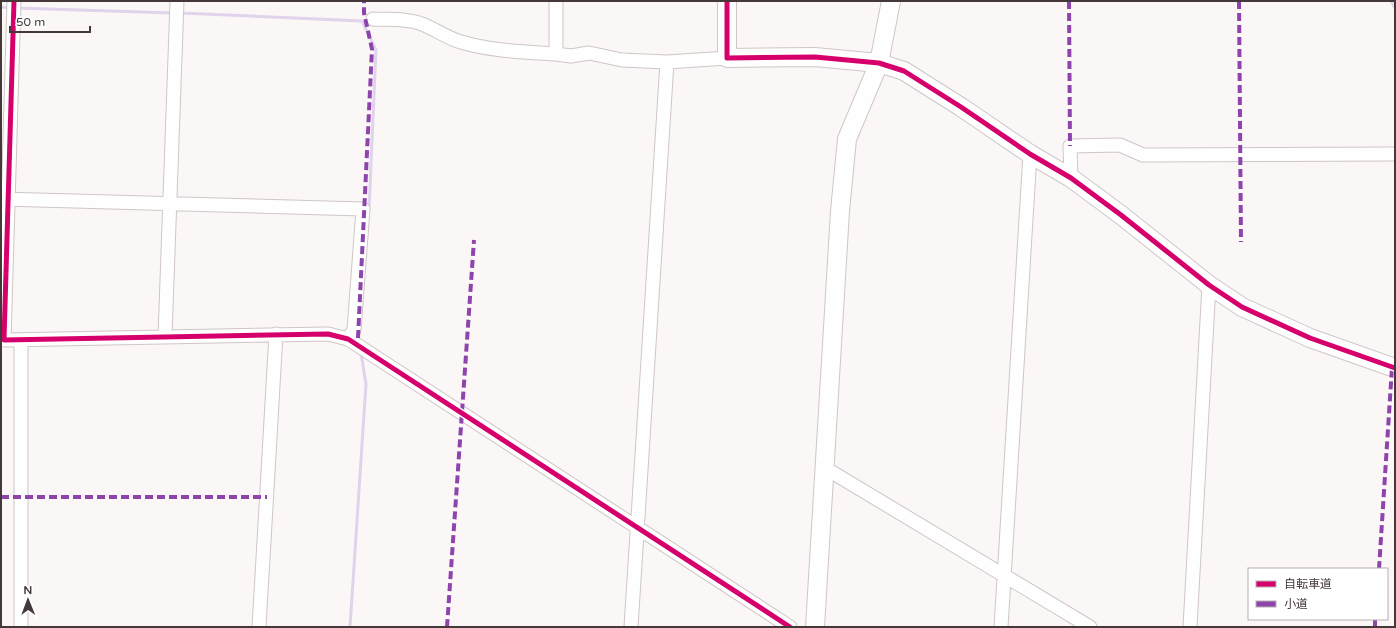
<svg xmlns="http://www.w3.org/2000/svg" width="1396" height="628" font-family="'Varela Round','Noto Sans JP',sans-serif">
  <rect width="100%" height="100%" fill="#fcf7f7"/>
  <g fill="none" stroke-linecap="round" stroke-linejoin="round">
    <!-- stream -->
    <path stroke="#e0d3ec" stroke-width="3" d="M 1391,1 L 1395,8
      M 1,7 L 11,8
      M 17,8 L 173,13
      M 181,13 L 362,21 L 376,50 L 369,210
      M 350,627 L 366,384 L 361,353"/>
    <!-- street casing -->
    <g stroke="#cec6c7" stroke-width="15">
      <path id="street" d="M 14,1 L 4,340 L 328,334 L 348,339 L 790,627
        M 556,1 L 556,54 L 571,56 L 589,53 L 622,60 L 667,62 L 727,58
        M 373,19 C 388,20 407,18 422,24 C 435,29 447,38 461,42 C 491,51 525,52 556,54
        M 1071,178 L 1070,146 L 1120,145 L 1143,155 L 1395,154
        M 1,199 L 363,209 L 354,330 L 348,339
        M 165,336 L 177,1
        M 21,340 L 21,627
        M 825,468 L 1090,627
        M 259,627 L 276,334
        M 631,627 L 667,62
        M 1001,627 L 1030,154
        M 1190,627 L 1209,285"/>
    </g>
    <!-- secondary casing -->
    <g stroke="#cec6c7" stroke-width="20">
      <path id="secondary" d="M 727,1 L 727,58 L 815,57 L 879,63 L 904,71 L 961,107 L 1030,154 L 1071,178 L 1121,215 L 1209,285 L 1242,307 L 1310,338 L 1395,368
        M 815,627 L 840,211 L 847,139 L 879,63 L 891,1"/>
    </g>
    <!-- street -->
    <use href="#street" stroke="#fffefe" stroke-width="13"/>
    <!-- secondary -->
    <use href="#secondary" stroke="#fffefe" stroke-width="18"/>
    <!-- quiet -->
    <path stroke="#8e44ad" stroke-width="4" stroke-dasharray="8 4" stroke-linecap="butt" d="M 1069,1 L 1070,146
      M 1239,1 L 1241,242
      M 358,338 L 372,49 L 364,13 L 364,1
      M 1,497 L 267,497
      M 1379,569 L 1392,367
      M 447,627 L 474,240
      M 1375,627 L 1375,619"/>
    <!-- cycleway casing -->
    <g stroke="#fff" stroke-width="8">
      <path id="cycleway" d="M 14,1 L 4,340 L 328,334 L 348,339 L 790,627
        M 727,1 L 727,58 L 815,57 L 879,63 L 904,71 L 961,107 L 1030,154 L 1071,178 L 1121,215 L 1209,285 L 1242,307 L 1310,338 L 1395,368"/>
    </g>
    <!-- cycleway -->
    <use href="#cycleway" stroke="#d6006c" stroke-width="5"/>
  </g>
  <!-- border -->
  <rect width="1396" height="628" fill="none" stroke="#453839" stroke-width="4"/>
  <!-- legend -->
  <rect x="1248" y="568" width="140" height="52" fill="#ffffff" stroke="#b5afb0"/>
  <rect x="1256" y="581" width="20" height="6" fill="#d6006c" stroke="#b5afb0"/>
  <text x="1284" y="588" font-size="12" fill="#453839">自転車道</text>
  <rect x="1256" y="601" width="20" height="6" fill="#8e44ad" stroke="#b5afb0"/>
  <text x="1284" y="608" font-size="12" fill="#453839">小道</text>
  <!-- north arrow -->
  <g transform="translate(28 600) rotate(359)" stroke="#ffffff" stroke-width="3" paint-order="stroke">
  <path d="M0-3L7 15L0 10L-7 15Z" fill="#453839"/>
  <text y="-6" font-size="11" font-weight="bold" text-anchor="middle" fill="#453839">N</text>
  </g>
  <!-- scale -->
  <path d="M10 26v6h80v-6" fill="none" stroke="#453839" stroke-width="2"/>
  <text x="16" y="26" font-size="12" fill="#453839" stroke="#ffffff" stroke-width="3" paint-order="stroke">50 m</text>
</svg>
